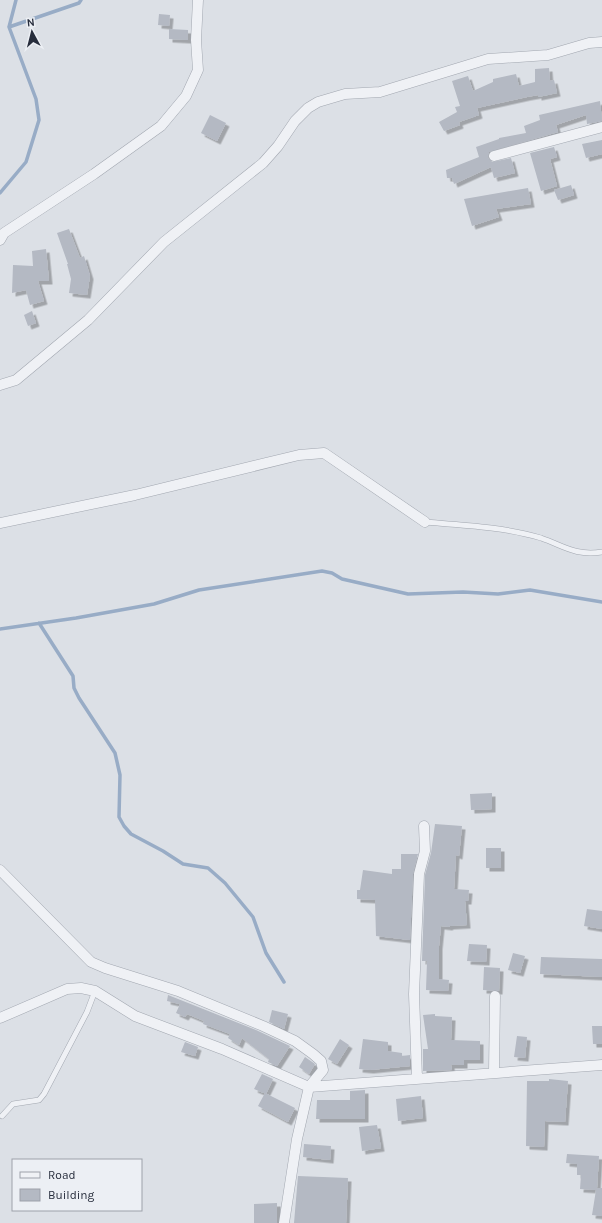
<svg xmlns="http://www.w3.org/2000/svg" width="602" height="1223" font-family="Karla,sans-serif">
  <defs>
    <filter id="shadow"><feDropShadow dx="3.5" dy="3.5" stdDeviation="0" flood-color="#0004"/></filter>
  </defs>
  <rect width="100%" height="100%" fill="#dce0e6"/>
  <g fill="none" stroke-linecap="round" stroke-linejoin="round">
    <!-- stream -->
    <path stroke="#98acc6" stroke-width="3.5" d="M 9,27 L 79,3 L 81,0
      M 0,193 L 26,162 L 39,120 L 36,99 L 9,27 L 16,0
      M 39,623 L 73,676 L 74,688 L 79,698 L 115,753 L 120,775 L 119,817 L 124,826 L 131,834 L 163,851 L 183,864 L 208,868 L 225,883 L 253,917 L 266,953 L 284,982
      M 0,629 L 76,618 L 154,604 L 199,590 L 322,571 L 332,573 L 342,579 L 408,594 L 463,592 L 498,594 L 530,590 L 602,602"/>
  </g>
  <!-- building -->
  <path fill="#b4b9c3" filter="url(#shadow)" d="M 159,14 L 170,15 L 169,26 L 158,25 Z
    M 169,29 L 188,30 L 188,40 L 169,39 Z
    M 549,68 L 550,81 L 554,80 L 557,93 L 538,97 L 538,95 L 527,97 L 477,108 L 479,115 L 459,122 L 460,125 L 444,131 L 439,122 L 457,112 L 455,107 L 460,106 L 452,81 L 468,76 L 473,91 L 493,82 L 493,79 L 516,74 L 519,86 L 535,82 L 535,69 Z
    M 600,101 L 602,121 L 587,124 L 586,115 L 556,125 L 558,132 L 489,152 L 488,158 L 492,162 L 511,158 L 515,173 L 494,178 L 491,167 L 454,184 L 452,178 L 447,178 L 446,170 L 479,157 L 476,147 L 499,139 L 499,138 L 526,133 L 524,126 L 540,120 L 539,115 Z
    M 210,115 L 226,123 L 217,141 L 201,133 Z
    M 602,140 L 602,154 L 586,158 L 582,144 Z
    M 554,147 L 557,157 L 550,159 L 557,186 L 541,191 L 530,153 Z
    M 571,185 L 574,195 L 558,200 L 554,190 Z
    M 528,188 L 531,204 L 496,209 L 499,217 L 472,226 L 464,199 Z
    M 69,229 L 80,258 L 84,256 L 90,276 L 87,295 L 69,293 L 71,279 L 67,264 L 68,264 L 57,233 Z
    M 46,249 L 49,281 L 38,281 L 44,301 L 30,305 L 26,290 L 12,293 L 13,265 L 33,266 L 32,251 Z
    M 32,311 L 36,323 L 28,326 L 24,315 Z
    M 492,793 L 492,809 L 471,810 L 470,794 Z
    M 435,824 L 462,826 L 459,856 L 456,855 L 454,889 L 469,890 L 468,901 L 465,901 L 467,925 L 450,926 L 449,927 L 441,926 L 439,946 L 439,979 L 449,980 L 448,991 L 426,990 L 427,961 L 422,961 L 425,875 L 431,853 Z
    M 486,848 L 501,848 L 501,868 L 486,868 Z
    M 401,854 L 418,854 L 413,874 L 410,940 L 376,936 L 375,900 L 357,899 L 357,890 L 360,890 L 363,870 L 392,874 L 392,869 L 401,869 Z
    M 587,909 L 602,911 L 602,929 L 584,926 Z
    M 469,944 L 487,945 L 486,962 L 467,961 Z
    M 513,953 L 525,956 L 520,973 L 508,970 Z
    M 541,957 L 602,959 L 602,977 L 540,974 Z
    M 484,967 L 500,968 L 499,991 L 483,990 Z
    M 168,995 L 256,1030 L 290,1046 L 277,1066 L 268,1062 L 269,1059 L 242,1038 L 239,1045 L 228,1038 L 230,1034 L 203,1024 L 204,1021 L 187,1014 L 185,1017 L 176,1013 L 180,1004 L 167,1001 Z
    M 272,1010 L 288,1014 L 284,1029 L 269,1022 Z
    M 435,1014 L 435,1016 L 452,1017 L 451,1040 L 480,1041 L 480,1060 L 464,1060 L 464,1065 L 451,1065 L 452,1070 L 423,1071 L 423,1049 L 428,1049 L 423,1015 Z
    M 592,1026 L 602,1026 L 602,1044 L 593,1044 Z
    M 517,1036 L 527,1037 L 525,1058 L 514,1057 Z
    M 340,1039 L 349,1045 L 337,1064 L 328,1059 Z
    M 363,1039 L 388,1042 L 388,1051 L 402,1053 L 402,1056 L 410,1055 L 410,1066 L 370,1070 L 359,1069 Z
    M 185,1042 L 198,1047 L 195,1056 L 181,1052 Z
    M 305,1057 L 315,1064 L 309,1074 L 299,1067 Z
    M 262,1074 L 273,1079 L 266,1094 L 254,1089 Z
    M 549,1079 L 568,1081 L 565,1122 L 545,1121 L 544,1147 L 526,1146 L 527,1081 L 549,1081 Z
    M 365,1090 L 365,1119 L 316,1119 L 317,1100 L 350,1100 L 350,1091 Z
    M 265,1093 L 295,1108 L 288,1122 L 258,1106 Z
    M 421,1096 L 423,1118 L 398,1121 L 396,1099 Z
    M 377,1125 L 381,1148 L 362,1151 L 359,1127 Z
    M 304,1144 L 331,1146 L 330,1160 L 303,1157 Z
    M 567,1154 L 599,1156 L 597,1188 L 602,1188 L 602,1216 L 592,1215 L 596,1190 L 580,1189 L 581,1175 L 577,1175 L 577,1164 L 566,1163 Z
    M 298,1176 L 348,1178 L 346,1223 L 294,1223 Z
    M 277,1203 L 277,1223 L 254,1223 L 254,1204 Z"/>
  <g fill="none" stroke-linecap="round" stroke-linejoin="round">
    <!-- lane casing -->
    <g stroke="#a2a7b0" stroke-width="6">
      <path id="lane" d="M 425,522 C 462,525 505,527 541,538 C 564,546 575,556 602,552
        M 2,1116 L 13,1104 L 39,1100 L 44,1094 L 87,1012 L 95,991"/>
    </g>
    <!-- street casing -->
    <g stroke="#a2a7b0" stroke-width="11">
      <path id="street" d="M 494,156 L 602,127
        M 0,240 L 4,233 L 94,174 L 161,126 L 186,96 L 198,70 L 196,40 L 198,0
        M 0,385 L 16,380 L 88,320 L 164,242 L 263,163 L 278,146 L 295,121 L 308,108 L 318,102 L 345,94 L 380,92 L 488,59 L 548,55 L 589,43 L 602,42
        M 0,523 L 135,495 L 299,455 L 324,453 L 425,522
        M 0,870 L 91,962 L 105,968 L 178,991 L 263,1026 L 295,1041 L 313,1054 L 321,1061 L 323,1070 L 309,1087 L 297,1139 L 284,1223
        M 0,1018 L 67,989 L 81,988 L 95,991 L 135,1016 L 222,1049 L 309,1087 L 602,1065
        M 494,1072 L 495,996
        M 417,1078 L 414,994 L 419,874 L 425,851 L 424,826"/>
    </g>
    <!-- lane -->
    <use href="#lane" stroke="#eff1f5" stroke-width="5"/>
    <!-- street -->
    <use href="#street" stroke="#eff1f5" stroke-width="10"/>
  </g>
  <!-- legend -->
  <rect x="12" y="1159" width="130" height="52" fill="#eceff4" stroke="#9da1aa"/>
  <rect x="20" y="1172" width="20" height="6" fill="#eff1f5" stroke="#9da1aa"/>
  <text x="48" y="1179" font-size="12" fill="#272d3c">Road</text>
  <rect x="20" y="1189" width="20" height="12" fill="#b4b9c3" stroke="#9da1aa"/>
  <text x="48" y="1199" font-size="12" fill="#272d3c">Building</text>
  <!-- north arrow -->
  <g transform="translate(32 32) rotate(353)" stroke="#eceff4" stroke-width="3" paint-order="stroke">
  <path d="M0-3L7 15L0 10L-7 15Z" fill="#272d3c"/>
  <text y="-6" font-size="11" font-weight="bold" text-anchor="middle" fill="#272d3c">N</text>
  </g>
</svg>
